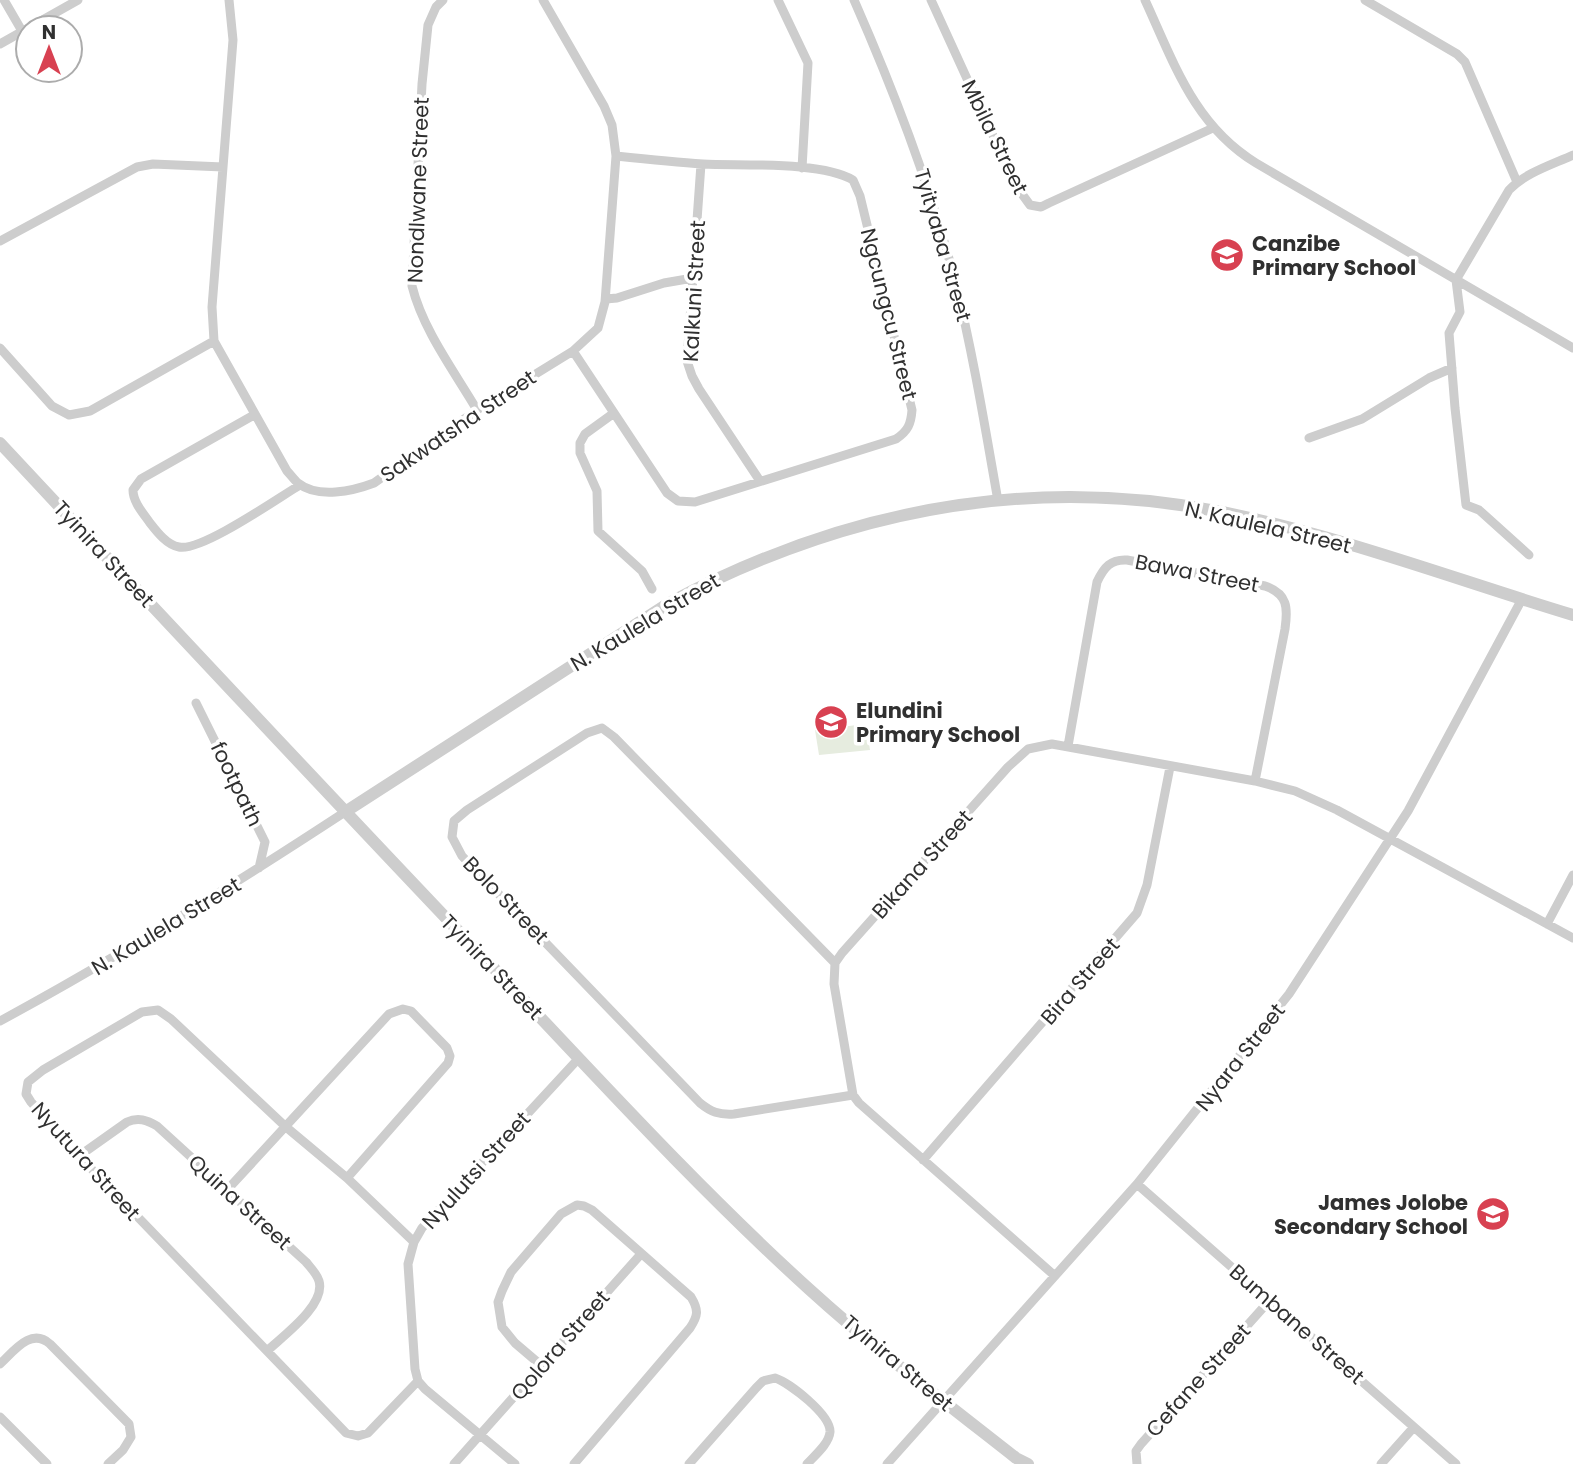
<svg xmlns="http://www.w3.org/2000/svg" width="1573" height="1464" font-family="Poppins,sans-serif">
  <rect width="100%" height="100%" fill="#fff"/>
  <!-- green -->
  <path fill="#e6ecdf" d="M 866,724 L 870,750 L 819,755 L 815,730 Z"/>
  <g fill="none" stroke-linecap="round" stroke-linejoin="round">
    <!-- minor -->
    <path stroke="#cdcdcd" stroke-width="9" d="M 4,0 L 22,31
      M 229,0 L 233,40 L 212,307 L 214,341 L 287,471 C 291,475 294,480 298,483 C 318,499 353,491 374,483 L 477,410 L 573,351 L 598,328 L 605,302 L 616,156 L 612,125 L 604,106 L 543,0
      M 443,0 L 436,7 L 428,25 L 422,84 L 412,286 C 423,330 454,371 477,410
      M 778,0 L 808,63 L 802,168
      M 854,0 C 894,91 930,184 955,281 C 973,353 985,427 998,501
      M 931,0 L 1016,186 L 1030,205 L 1041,207 L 1049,203 L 1213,128
      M 1145,0 C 1174,63 1194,125 1256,163 L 1573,348
      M 1365,0 L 1457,54 L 1465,62 L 1517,182
      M 0,44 L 78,0
      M 701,164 L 687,361 L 692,376 L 699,389 L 760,481
      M 0,241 L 137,167 L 153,164 L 223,167
      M 606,299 L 617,298 L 664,283 L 693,278
      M 0,348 L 52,406 L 69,415 L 90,411 L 214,341
      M 573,351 L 667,493 L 678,501 L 695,502 L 896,439 C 908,431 911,424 912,410 L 860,196 L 853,180 C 821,161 742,166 703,164 C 674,162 645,159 616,156
      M 614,413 L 585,434 L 580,443 L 580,453 L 597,491 L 598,531 L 642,571 L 652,589
      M 254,415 L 141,479 L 133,490 C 133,502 143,513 150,523 C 157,532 167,545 179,547 C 201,552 278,498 300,485
      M 1309,438 L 1362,419 L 1429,378 L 1452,368
      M 1529,555 L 1479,510 L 1466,505 L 1455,408 L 1449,333 L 1460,312 L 1456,280 L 1509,190 C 1525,173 1551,165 1573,155
      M 196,703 L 265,842 L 259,868
      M 1068,746 L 1097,582 C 1104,567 1111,559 1127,560 L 1265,586 C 1288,594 1288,608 1285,629 L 1255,781
      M 1547,924 L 1573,875
      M 835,963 L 614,737 L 602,728 L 587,733 L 467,810 L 454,821 L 452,837 L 462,856 L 700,1103 C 711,1112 719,1115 734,1114 L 853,1095
      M 0,1021 C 119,957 232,886 345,812
      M 79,1156 L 127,1122 C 138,1117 147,1120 157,1126 L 306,1262 C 311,1268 317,1274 319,1281 C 326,1305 283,1336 267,1351
      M 923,1160 L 1137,913 L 1147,885 L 1170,767
      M 1137,1184 L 1456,1464
      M 227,1190 L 389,1014 L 403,1009 L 411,1011 L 447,1048 L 450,1056 L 448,1063 L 347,1178
      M 414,1242 L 347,1178 L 286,1127 L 171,1019 L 158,1010 L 142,1012 L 43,1070 L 28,1082 L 26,1094 L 31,1102 L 79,1156 L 346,1433 L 358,1436 L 368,1433 L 418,1381
      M 1055,1276 L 859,1103 L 853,1095 L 834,984 L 835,963 L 842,953 L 1008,767 L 1028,749 L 1052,744 L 1255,781 L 1295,791 L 1337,810 L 1573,938
      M 0,1364 C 14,1351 31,1327 50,1344 L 129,1424 L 131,1437 L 123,1450 L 108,1464
      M 542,1366 L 515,1343 L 502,1327 L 498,1302 L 502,1291 L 511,1272 L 561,1214 L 577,1205 L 584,1206 L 592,1210 L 691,1297 C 699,1310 698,1316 690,1328 L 574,1464
      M 0,1417 L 47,1464
      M 454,1464 L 641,1254
      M 515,1464 L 425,1389 L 418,1381 L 415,1369 L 408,1264 L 414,1242 L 422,1228 L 579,1058
      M 689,1464 L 756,1388 L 763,1381 L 775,1378 C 790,1383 831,1415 830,1432 C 829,1444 814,1456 807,1464
      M 887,1464 L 1137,1184 L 1289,994 L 1408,811 L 1522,599
      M 1137,1464 L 1136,1451 L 1141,1444 L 1270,1300
      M 1381,1464 L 1414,1427"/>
    <!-- tertiary -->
    <path stroke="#cdcdcd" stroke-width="12" d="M 0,443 C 168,623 335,802 505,980 C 604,1085 702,1192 809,1289 C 875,1349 946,1403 1016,1458 L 1028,1464
      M 345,812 L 669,603 C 842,511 1028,474 1222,512 C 1341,536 1457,580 1573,615"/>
  </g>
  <!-- icons -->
  <defs>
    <g id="school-disc" transform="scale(1.75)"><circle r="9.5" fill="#d84151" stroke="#fff"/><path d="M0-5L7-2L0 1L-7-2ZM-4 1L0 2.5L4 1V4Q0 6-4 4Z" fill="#fff"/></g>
  </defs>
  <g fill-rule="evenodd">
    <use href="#school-disc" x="1227" y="255"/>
    <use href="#school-disc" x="831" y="722"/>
    <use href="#school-disc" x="1493" y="1214"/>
  </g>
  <g text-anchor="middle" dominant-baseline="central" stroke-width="7" stroke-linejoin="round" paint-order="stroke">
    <!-- street labels -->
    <g font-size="21" fill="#303030" stroke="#fff">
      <text transform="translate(995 137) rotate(64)">Mbila Street</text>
      <text transform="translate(418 190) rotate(-88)">Nondlwane Street</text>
      <text transform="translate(943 245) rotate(74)">Tyityaba Street</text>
      <text transform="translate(694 291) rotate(-87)">Kalkuni Street</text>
      <text transform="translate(889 314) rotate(76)">Ngcungcu Street</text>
      <text transform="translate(458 426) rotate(-34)">Sakwatsha Street</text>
      <text transform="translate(1268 527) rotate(13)">N. Kaulela Street</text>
      <text transform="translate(104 554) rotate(47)">Tyinira Street</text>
      <text transform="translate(1197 573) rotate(11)">Bawa Street</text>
      <text transform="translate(645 622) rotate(-31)">N. Kaulela Street</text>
      <text transform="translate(237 784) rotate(64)">footpath</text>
      <text transform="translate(922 864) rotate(-48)">Bikana Street</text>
      <text transform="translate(506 900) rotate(46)">Bolo Street</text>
      <text transform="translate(166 926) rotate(-31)">N. Kaulela Street</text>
      <text transform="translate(492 967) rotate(46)">Tyinira Street</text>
      <text transform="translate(1080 981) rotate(-49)">Bira Street</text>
      <text transform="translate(1240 1057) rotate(-52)">Nyara Street</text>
      <text transform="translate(86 1161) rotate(48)">Nyutura Street</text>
      <text transform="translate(476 1170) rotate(-48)">Nyulutsi Street</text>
      <text transform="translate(240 1202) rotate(42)">Quina Street</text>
      <text transform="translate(1297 1324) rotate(41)">Bumbane Street</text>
      <text transform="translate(560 1345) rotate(-49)">Qolora Street</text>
      <text transform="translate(898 1363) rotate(40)">Tyinira Street</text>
      <text transform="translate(1198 1380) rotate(-48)">Cefane Street</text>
    </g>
    <!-- poi labels -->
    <g font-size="21" font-weight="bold" fill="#303030" stroke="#fff" text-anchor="start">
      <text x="1252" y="243">Canzibe<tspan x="1252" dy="24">Primary School</tspan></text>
      <text x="856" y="710">Elundini<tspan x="856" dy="24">Primary School</tspan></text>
      <text x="1468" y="1202" text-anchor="end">James Jolobe<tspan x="1468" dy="24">Secondary School</tspan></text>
    </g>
  </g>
  <!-- north arrow -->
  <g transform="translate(49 49)"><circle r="33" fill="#ffffff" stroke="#acacac" stroke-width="2"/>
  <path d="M0-5L12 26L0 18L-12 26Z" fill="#d84151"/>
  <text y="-10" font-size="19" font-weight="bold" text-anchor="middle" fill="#303030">N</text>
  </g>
</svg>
